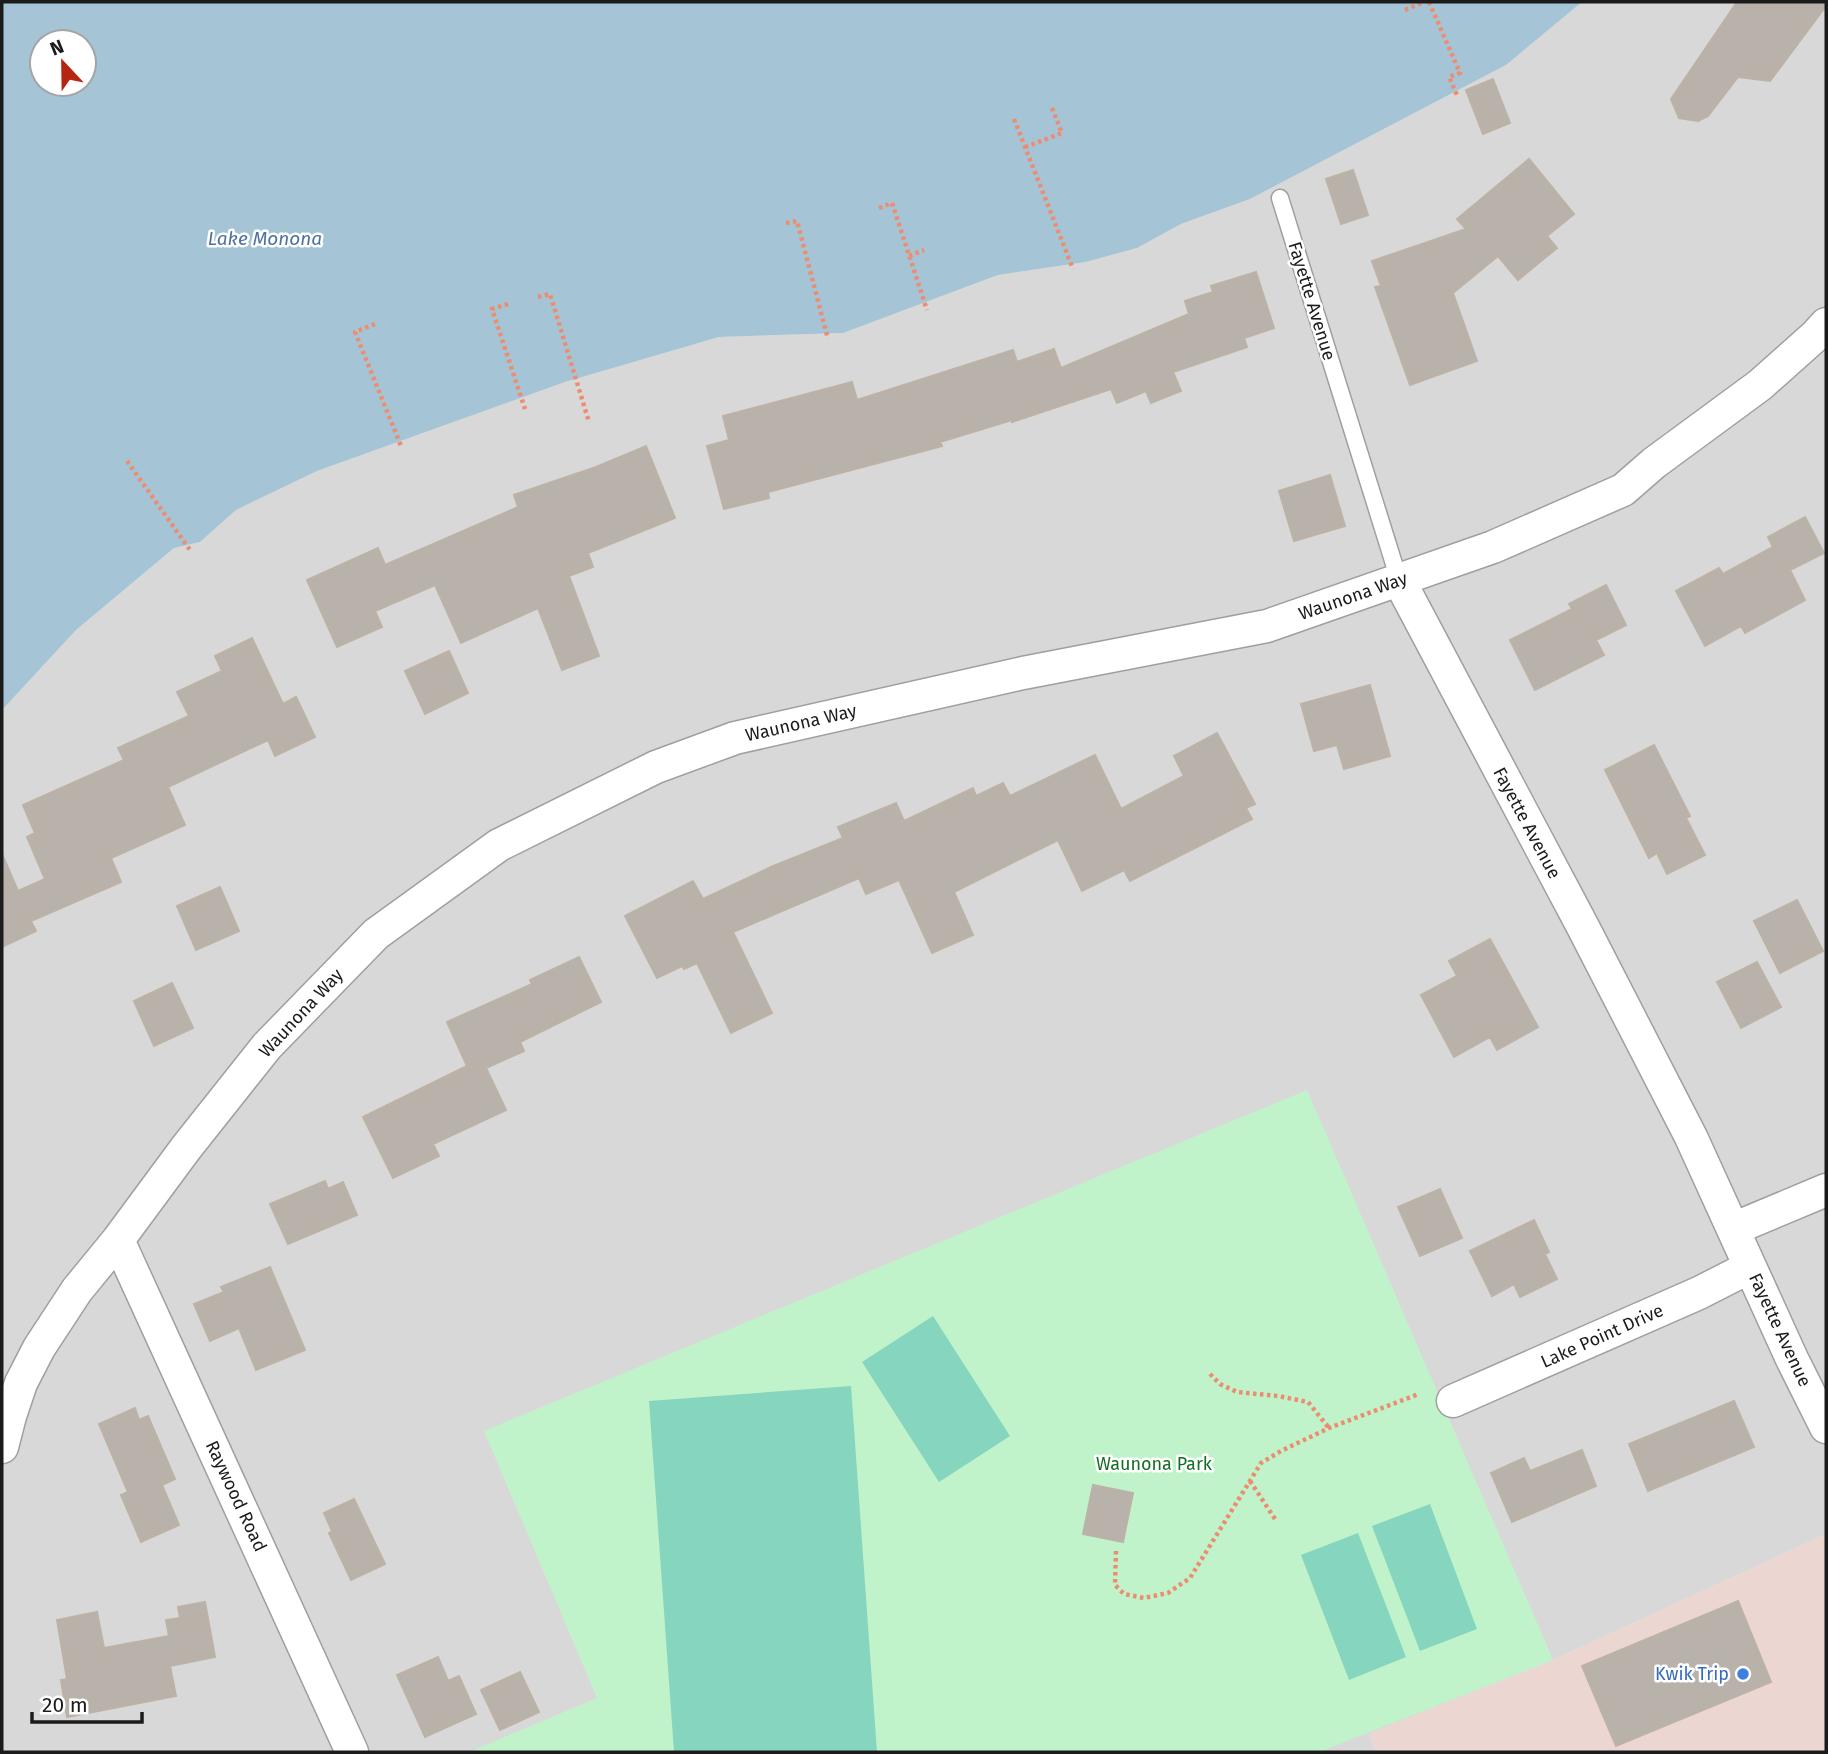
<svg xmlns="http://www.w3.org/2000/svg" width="1828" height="1754" font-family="'Fira Sans',sans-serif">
  <rect width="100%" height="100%" fill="#ece9e1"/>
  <!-- residential -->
  <path fill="#d9d8d8" d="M 1582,2 L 1826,2 L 1826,1534 L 1553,1660 L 1369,1734 L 1376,1752 L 2,1752 L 2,710 L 76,630 L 174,548 L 200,542 L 236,510 L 317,471 L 565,382 L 719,337 L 843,333 L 998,275 L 1086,262 L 1137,248 L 1181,224 L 1250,199 L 1506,65 Z"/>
  <!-- commercial -->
  <path fill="#ecd6d1" d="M 1826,1534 L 1826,1752 L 1376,1752 L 1369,1734 L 1553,1660 Z"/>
  <!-- park -->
  <path fill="#c1f3cb" d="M 1307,1090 L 1553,1660 L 1319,1752 L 469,1752 L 597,1698 L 484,1431 Z"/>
  <!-- pitch -->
  <path fill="#85d5bf" d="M 933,1316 L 1010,1436 L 939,1482 L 862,1362 Z
    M 851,1386 L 877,1752 L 674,1752 L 649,1401 Z
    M 1430,1504 L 1477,1629 L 1420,1651 L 1372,1526 Z
    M 1358,1533 L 1406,1657 L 1349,1680 L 1301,1555 Z"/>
  <!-- water -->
  <path fill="#a5c5d6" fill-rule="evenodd" d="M 2,2 L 1582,2 L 1506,65 L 1250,199 L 1181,224 L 1137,248 L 1086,262 L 998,275 L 843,333 L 719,337 L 565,382 L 317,471 L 236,510 L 200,542 L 174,548 L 76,630 L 2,710 ZM 42,42 L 84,42 L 84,84 L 42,84 Z"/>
  <!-- building -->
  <path fill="#b8b2ab" stroke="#bcb2a5" stroke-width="2" d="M 1737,2 L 1826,2 L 1826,6 L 1770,81 L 1738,77 L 1708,116 L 1698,121 L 1679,118 L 1671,99 Z
    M 1493,79 L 1510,123 L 1483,134 L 1466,90 Z
    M 1529,159 L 1574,214 L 1547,236 L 1557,248 L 1518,280 L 1498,256 L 1453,293 L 1477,361 L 1410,385 L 1375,287 L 1381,286 L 1372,261 L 1466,229 L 1457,219 Z
    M 1353,170 L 1368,215 L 1341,224 L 1326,179 Z
    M 1256,272 L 1274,328 L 1244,338 L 1247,347 L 1173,372 L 1181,391 L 1151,403 L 1146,391 L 1117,403 L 1111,389 L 1012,422 L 1012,420 L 940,442 L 942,446 L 768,492 L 769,498 L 724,509 L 707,446 L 729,440 L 723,416 L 852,382 L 857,400 L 1013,350 L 1017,362 L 1054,349 L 1061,368 L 1189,314 L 1185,301 L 1213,292 L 1211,286 Z
    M 646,446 L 675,518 L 588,553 L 593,567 L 569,576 L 599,656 L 562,670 L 538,608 L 461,643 L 435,585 L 375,611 L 382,627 L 337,647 L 307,580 L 378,548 L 385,565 L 518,507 L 514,495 L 596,467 Z
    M 1330,475 L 1345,526 L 1294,541 L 1279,491 Z
    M 1805,517 L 1824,553 L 1790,570 L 1805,600 L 1745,633 L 1741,626 L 1705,646 L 1676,591 L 1719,568 L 1723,574 L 1773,547 L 1768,537 Z
    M 1606,585 L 1626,625 L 1596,640 L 1604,655 L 1535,690 L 1510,640 L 1572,609 L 1569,604 Z
    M 252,638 L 283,704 L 296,697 L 315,737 L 275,756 L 268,740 L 168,787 L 185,825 L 111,858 L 121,882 L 31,921 L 36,931 L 2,947 L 2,854 L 18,891 L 45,879 L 27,837 L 35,833 L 23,805 L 124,760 L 118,748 L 189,716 L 177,692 L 222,671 L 215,656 Z
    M 449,651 L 468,693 L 425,714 L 405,671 Z
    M 1370,685 L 1390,756 L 1344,769 L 1337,745 L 1314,751 L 1301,704 Z
    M 1217,733 L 1255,804 L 1246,808 L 1252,819 L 1130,881 L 1124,870 L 1082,891 L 1058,840 L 954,892 L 973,935 L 932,953 L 899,880 L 866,894 L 859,878 L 733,932 L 772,1013 L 731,1033 L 697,963 L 684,969 L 682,966 L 657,978 L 625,916 L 693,881 L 703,899 L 771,867 L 843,838 L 838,827 L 896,803 L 904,821 L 973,788 L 976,796 L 1003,783 L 1010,796 L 1095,755 L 1121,809 L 1184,776 L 1174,756 Z
    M 1654,745 L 1690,816 L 1686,818 L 1705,855 L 1667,874 L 1657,853 L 1649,858 L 1605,770 Z
    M 220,887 L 239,931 L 196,950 L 177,906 Z
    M 1797,900 L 1823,951 L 1780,973 L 1754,921 Z
    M 1490,939 L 1538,1027 L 1497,1050 L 1490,1037 L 1454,1057 L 1421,995 L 1457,976 L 1449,961 Z
    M 579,957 L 601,1002 L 520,1042 L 524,1051 L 486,1068 L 506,1110 L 433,1144 L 439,1156 L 393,1178 L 363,1117 L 467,1066 L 447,1022 L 532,984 L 530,980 Z
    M 1757,962 L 1781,1007 L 1741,1028 L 1717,982 Z
    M 172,983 L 193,1028 L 154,1046 L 134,1001 Z
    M 325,1181 L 328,1189 L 343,1182 L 357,1215 L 288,1244 L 270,1204 Z
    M 1440,1189 L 1462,1238 L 1420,1256 L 1398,1207 Z
    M 1534,1220 L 1549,1252 L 1545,1254 L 1557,1279 L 1520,1297 L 1514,1284 L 1492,1296 L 1470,1251 Z
    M 270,1267 L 305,1350 L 256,1370 L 239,1328 L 210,1341 L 194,1304 L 224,1292 L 221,1287 Z
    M 1734,1401 L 1754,1447 L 1648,1491 L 1629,1444 Z
    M 135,1408 L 139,1420 L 148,1416 L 175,1479 L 162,1485 L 179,1525 L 141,1542 L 121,1495 L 128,1492 L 99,1424 Z
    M 1582,1450 L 1596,1486 L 1512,1522 L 1491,1473 L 1524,1458 L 1530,1471 Z
    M 1093,1485 L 1133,1493 L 1123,1542 L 1083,1534 Z
    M 354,1499 L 385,1564 L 351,1580 L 329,1533 L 332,1531 L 324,1513 Z
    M 1738,1601 L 1771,1682 L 1616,1746 L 1582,1666 Z
    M 205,1602 L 215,1657 L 170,1666 L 176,1696 L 67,1717 L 61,1680 L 67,1679 L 57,1620 L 97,1612 L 104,1648 L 169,1636 L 166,1620 L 180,1618 L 178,1607 Z
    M 438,1657 L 448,1681 L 459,1676 L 476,1714 L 425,1737 L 397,1675 Z
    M 520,1672 L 539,1712 L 500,1730 L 481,1690 Z"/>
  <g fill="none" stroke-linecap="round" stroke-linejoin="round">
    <!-- lane casing -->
    <g stroke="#9f9f9f" stroke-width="19">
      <path id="lane" d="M 1280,198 L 1399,580"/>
    </g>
    <!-- street casing -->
    <g stroke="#9f9f9f" stroke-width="35">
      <path id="street" d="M 1399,580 L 1583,927 L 1691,1137 L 1792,1359 L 1826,1427
        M 1733,1229 L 1826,1190
        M 118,1240 L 352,1752
        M 1453,1401 L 1699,1293 L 1750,1267
        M 2,1447 L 10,1416 L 21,1383 L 39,1348 L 77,1290 L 118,1240 L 186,1148 L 267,1046 L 376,934 L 499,845 L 656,767 L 735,738 L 1023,673 L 1267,626 L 1493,547 L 1623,490 L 1654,463 L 1760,385 L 1815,336 L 1826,324"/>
    </g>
    <!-- path -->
    <path stroke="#ec8d72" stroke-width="4.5" stroke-dasharray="3.5 3.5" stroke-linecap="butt" d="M 1429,2 L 1460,73 L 1449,77 L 1457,95
      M 1405,10 L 1424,2
      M 1014,119 L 1073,269
      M 1025,147 L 1062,133 L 1052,108
      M 879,208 L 892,203 L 927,310
      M 786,223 L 797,221 L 828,339
      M 909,256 L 924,250
      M 538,297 L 550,294 L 589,422
      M 508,304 L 492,309 L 525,409
      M 375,324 L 355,332 L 401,446
      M 127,461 L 190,550
      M 1210,1374 L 1220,1384 L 1237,1392 L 1278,1396 L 1308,1402 L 1329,1428
      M 1250,1481 L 1277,1522
      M 1116,1551 L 1115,1585 L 1124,1594 L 1144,1598 L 1168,1593 L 1190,1578 L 1261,1463 L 1281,1451 L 1329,1428 L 1419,1394"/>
    <!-- lane -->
    <use href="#lane" stroke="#fff" stroke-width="16"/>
    <!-- street -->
    <use href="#street" stroke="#fff" stroke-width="32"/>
  </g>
  <!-- markers -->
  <circle fill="#3f7fe0" stroke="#fff" stroke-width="2.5" cx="1743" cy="1674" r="7"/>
  <g text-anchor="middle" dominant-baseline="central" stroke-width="5" stroke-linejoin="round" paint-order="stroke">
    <!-- street labels -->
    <g font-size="18" fill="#1b1b1b" stroke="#fff">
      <text transform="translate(1312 301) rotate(73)">Fayette Avenue</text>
      <text transform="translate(1353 596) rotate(-19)">Waunona Way</text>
      <text transform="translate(801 723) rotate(-13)">Waunona Way</text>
      <text transform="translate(1527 823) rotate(62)">Fayette Avenue</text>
      <text transform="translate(301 1013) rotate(-47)">Waunona Way</text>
      <text transform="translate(1780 1330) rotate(65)">Fayette Avenue</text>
      <text transform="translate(1602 1336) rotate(-24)">Lake Point Drive</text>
      <text transform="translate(236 1496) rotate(65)">Raywood Road</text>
    </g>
    <!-- park labels -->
    <g font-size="18" fill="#146e26" stroke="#fff">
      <text x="1154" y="1464">Waunona Park</text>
    </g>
    <!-- shop labels -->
    <g font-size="18" fill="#366cbe" stroke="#fff" text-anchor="end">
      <text x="1729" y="1674">Kwik Trip</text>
    </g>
    <!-- water labels -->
    <g font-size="19" font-style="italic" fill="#516fa1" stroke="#fff">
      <text x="265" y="238">Lake Monona</text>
    </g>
  </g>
  <!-- border -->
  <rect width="1828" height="1754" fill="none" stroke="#1b1b1b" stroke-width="7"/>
  <!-- north arrow -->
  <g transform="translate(63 63) rotate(338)"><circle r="33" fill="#ffffff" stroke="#a4a4a4" stroke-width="2"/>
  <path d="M0-5L12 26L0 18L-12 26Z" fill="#b52511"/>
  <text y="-10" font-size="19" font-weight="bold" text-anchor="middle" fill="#1b1b1b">N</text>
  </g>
  <!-- scale -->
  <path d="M32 1712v10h110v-10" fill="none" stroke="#1b1b1b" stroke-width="3.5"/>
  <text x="42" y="1712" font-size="21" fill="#1b1b1b" stroke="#ffffff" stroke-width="5" paint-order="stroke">20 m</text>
</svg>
